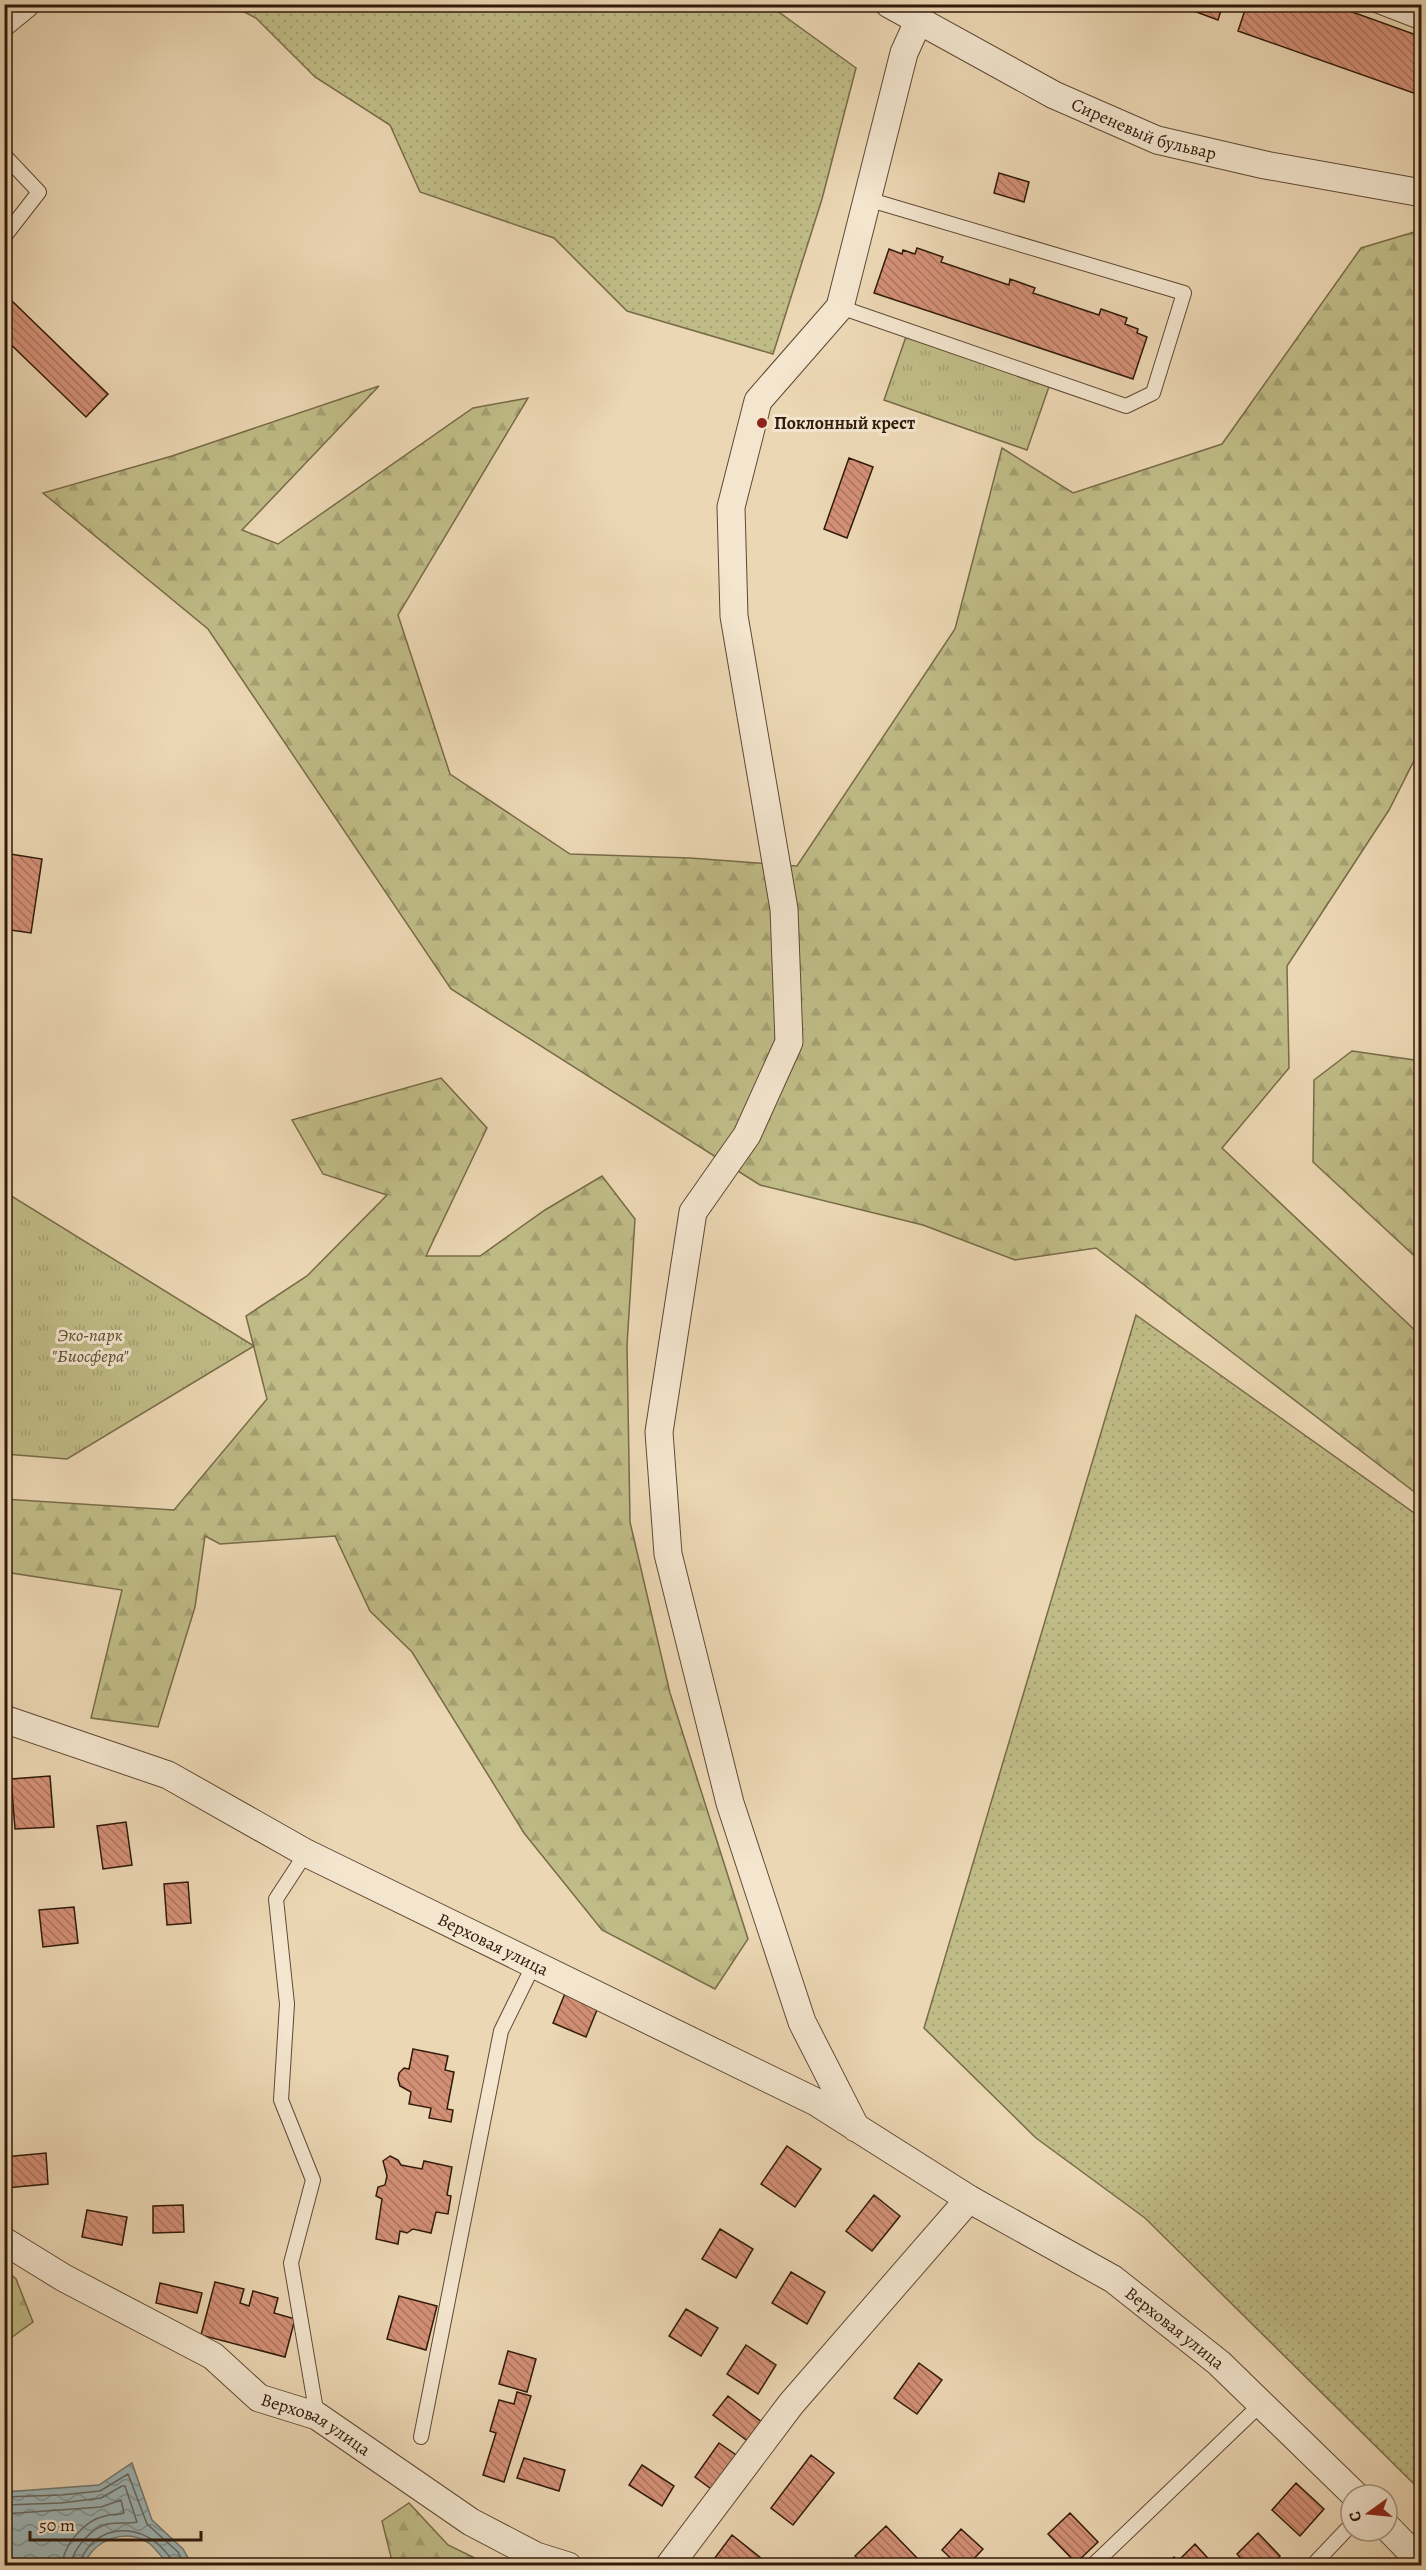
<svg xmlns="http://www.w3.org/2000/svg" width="1426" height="2570" font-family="Alegreya,serif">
  <defs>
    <pattern id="grass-dots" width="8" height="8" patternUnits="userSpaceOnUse" patternTransform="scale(1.5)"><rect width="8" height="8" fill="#c0bc87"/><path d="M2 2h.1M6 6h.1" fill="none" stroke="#a5a173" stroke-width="1.8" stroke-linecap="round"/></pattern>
    <pattern id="forest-firs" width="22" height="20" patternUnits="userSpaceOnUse" patternTransform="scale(1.5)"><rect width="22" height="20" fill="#c0bc87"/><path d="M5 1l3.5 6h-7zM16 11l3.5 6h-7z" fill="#a5a173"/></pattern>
    <pattern id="park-tufts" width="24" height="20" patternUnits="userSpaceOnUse" patternTransform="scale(1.5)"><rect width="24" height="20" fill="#c0bc87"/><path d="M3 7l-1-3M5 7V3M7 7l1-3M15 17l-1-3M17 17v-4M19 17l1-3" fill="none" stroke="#a5a173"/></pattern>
    <pattern id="water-waves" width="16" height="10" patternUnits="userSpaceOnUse" patternTransform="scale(1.5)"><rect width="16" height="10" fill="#9eb7b8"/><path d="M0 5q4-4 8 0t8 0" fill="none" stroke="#819494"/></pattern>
    <pattern id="building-back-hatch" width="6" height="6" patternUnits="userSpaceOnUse" patternTransform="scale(1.5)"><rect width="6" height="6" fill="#d49077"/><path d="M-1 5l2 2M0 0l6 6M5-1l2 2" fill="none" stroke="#ac7560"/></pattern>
  </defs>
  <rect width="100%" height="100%" fill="#ecd7b4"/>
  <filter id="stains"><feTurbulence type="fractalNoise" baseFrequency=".00333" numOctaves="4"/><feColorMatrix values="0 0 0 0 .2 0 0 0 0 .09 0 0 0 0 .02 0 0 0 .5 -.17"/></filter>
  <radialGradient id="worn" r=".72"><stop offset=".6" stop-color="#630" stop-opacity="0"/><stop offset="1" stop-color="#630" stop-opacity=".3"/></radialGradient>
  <!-- grass -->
  <path fill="url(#grass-dots)" stroke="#786b48" stroke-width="1.5" d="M 231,5 L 769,5 L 856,68 L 822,199 L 773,354 L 627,311 L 554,238 L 420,192 L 390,125 L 315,77 L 256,18 Z
    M 1136,1315 L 1421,1518 L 1421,2482 L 1414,2484 L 1145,2218 L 1036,2138 L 924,2028 Z"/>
  <!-- forest -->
  <path fill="url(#forest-firs)" stroke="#786b48" stroke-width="1.5" d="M 1421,230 L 1421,747 L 1389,810 L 1287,966 L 1289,1068 L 1222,1148 L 1421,1336 L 1421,1497 L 1096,1248 L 1015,1260 L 923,1225 L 760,1185 L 451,989 L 208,629 L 43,493 L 172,456 L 379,386 L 242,530 L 278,544 L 473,408 L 528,398 L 398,615 L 450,774 L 570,854 L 690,858 L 797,866 L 955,629 L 1002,448 L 1073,493 L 1222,444 L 1361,248 Z
    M 1352,1051 L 1421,1061 L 1421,1262 L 1313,1162 L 1314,1080 Z
    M 441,1078 L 487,1128 L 426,1256 L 480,1256 L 545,1210 L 602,1176 L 635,1219 L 627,1345 L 630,1522 L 670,1693 L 748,1939 L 715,1989 L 602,1930 L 524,1833 L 412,1652 L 370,1611 L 335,1536 L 220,1544 L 205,1536 L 195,1607 L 158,1727 L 91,1718 L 122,1590 L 5,1572 L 4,1499 L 174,1510 L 267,1399 L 246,1316 L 307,1276 L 387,1195 L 323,1174 L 292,1120 Z
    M 5,2269 L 16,2279 L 33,2322 L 5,2342 Z
    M 409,2503 L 448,2545 L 489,2565 L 386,2565 L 391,2557 L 382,2521 Z"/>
  <!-- park -->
  <path fill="url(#park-tufts)" stroke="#786b48" stroke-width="1.5" d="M 909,328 L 1052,378 L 1027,450 L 884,400 Z
    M 4,1192 L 5,1192 L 254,1346 L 67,1459 L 5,1454 Z"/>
  <!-- water -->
  <path fill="url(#water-waves)" stroke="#727872" stroke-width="1.5" d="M 132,2463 L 152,2520 L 183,2549 L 192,2565 L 169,2565 C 163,2559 157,2550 150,2544 C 127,2527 94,2539 84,2565 L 5,2565 L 5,2492 L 99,2485 Z"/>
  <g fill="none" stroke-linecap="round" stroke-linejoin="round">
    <!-- shore -->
    <path stroke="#676861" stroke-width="1.5" d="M 4,2497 L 61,2495 L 100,2491 L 128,2474 L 147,2524 L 178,2552 L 185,2566
      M 4,2505 L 61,2503 L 101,2498 L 122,2486 L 125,2486 L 137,2522 C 128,2524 118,2522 108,2524 C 92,2527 72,2549 71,2566
      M 4,2514 L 101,2507 L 121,2500 L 124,2513 C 118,2515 111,2514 105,2516 C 85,2520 63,2545 62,2566
      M 79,2566 C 80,2559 83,2555 87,2549 C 108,2522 143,2527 164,2550 C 168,2555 173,2559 173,2566"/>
  </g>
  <!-- building -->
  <path fill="url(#building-back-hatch)" stroke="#301a0a" stroke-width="1.5" d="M 1175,4 L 1223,4 L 1218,20 Z
    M 1247,4 L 1330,4 L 1422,37 L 1422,96 L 1238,31 Z
    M 999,173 L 1029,182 L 1024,202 L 994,193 Z
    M 917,248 L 943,257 L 941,262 L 1009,285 L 1010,279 L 1035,288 L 1033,293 L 1099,315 L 1101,309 L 1127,318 L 1125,324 L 1138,329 L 1137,333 L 1147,337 L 1133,379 L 874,293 L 889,249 L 902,254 L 903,250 L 915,254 Z
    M 12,301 L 108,394 L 86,417 L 4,338 L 4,308 Z
    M 849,458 L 873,467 L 847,538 L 824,529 Z
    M 4,853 L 42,859 L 31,933 L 4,929 Z
    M 50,1776 L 54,1827 L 15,1829 L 11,1779 Z
    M 126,1822 L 132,1865 L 103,1869 L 97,1826 Z
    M 188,1882 L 191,1923 L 167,1925 L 164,1884 Z
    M 74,1907 L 78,1943 L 43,1947 L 39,1910 Z
    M 566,1991 L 599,2005 L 586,2037 L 553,2023 Z
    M 413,2049 L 448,2056 L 445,2070 L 454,2072 L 447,2109 L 453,2110 L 451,2122 L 429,2118 L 431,2108 L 409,2104 L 411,2092 L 400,2086 L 398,2079 L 399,2073 L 404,2068 L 409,2069 Z
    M 787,2146 L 821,2169 L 795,2207 L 761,2184 Z
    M 46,2153 L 48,2184 L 6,2188 L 4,2157 Z
    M 390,2156 L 398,2160 L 401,2165 L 422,2169 L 424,2161 L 452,2167 L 447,2195 L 451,2196 L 448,2214 L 436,2212 L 431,2233 L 413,2229 L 407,2233 L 400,2231 L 398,2244 L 376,2239 L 382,2199 L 376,2196 L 378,2187 L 385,2185 L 387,2176 L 383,2161 Z
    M 874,2195 L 900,2216 L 872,2251 L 846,2231 Z
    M 183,2205 L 184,2232 L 153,2233 L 153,2206 Z
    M 87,2210 L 127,2217 L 122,2245 L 82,2237 Z
    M 720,2229 L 753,2249 L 736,2278 L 702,2259 Z
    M 791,2272 L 825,2292 L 807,2324 L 772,2303 Z
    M 215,2282 L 244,2289 L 240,2303 L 249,2306 L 253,2291 L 278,2298 L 274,2313 L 295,2319 L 285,2357 L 201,2335 Z
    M 160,2283 L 202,2293 L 197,2313 L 156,2303 Z
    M 399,2296 L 437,2306 L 426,2350 L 387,2339 Z
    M 686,2309 L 718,2328 L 701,2356 L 669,2336 Z
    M 746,2345 L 776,2365 L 758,2394 L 727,2374 Z
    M 508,2351 L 536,2359 L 527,2392 L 499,2384 Z
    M 919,2363 L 942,2380 L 917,2414 L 894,2398 Z
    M 517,2392 L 531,2396 L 504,2482 L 483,2475 L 496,2433 L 490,2431 L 499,2400 L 514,2404 Z
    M 728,2396 L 767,2426 L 753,2445 L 713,2415 Z
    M 719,2443 L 739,2457 L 714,2491 L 695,2477 Z
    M 811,2455 L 834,2473 L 793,2525 L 771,2508 Z
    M 524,2458 L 565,2470 L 559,2491 L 517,2478 Z
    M 642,2465 L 674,2486 L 662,2506 L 629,2485 Z
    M 1296,2483 L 1324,2509 L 1300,2536 L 1272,2510 Z
    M 1070,2513 L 1098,2542 L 1076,2563 L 1048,2534 Z
    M 886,2526 L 919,2560 L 913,2566 L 865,2566 L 855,2556 Z
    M 961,2529 L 983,2549 L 967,2566 L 959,2566 L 942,2550 Z
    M 1258,2533 L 1280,2556 L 1270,2566 L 1248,2566 L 1237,2554 Z
    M 732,2535 L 771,2566 L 723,2566 L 714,2559 Z
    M 1195,2544 L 1215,2566 L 1165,2566 L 1174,2557 L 1178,2561 Z"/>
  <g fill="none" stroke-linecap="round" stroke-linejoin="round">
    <!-- service casing -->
    <g stroke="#5f4934" stroke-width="16">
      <path id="service" d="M 1373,4 L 1422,23
        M 4,155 L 39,192 L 4,237
        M 840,307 L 1126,406 L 1153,393 L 1184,293 L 867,199
        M 306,1853 L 276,1899 L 287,2004 L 281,2100 L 313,2180 L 291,2263 L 317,2416
        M 421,2437 L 501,2031 L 533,1966
        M 1092,2566 L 1261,2404
        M 1312,2566 L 1351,2525"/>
    </g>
    <!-- minor casing -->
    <g stroke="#5f4934" stroke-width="29">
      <g id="minor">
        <path id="s1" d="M 889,4 L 1054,95 L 1157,140 L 1265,165 L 1422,193"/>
        <path d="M 4,22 L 26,4"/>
        <path id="s2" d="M 4,1719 L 168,1775 L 306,1853 L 816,2102 L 969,2199 L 1113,2279 L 1219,2363 L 1355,2495"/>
        <path d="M 856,2128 L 802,2022 L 730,1803 L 668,1554 L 659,1432 L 693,1212 L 747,1135 L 789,1042 L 784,909 L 734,616 L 731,507 L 758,401 L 840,307 L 904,53 L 918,22"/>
        <path id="s3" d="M 4,2241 L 64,2278 L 213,2356 L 259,2398 L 317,2416 L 471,2522 L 536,2556 L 568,2566"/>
        <path d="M 1387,2527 L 1422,2563"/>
        <path d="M 669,2566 L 791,2404 L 969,2199"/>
      </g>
    </g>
    <!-- service -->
    <use href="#service" stroke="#f3e5ce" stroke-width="14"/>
    <!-- minor -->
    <use href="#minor" stroke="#f3e5ce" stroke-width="27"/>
  </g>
  <!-- markers -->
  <circle fill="#8f2418" stroke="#f3e5ce" stroke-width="2" cx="762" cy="423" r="6"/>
  <g text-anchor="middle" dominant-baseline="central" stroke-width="6" stroke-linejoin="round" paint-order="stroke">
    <!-- street labels -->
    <g font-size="18" fill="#301a0a" stroke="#f3e5ce">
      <text stroke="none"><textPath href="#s1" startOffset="285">Сиреневый бульвар</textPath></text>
      <text stroke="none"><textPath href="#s2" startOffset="540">Верховая улица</textPath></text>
      <text stroke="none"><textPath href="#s2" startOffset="1324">Верховая улица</textPath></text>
      <text stroke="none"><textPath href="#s3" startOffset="364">Верховая улица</textPath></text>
    </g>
    <!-- poi labels -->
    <g font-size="18" font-weight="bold" fill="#301a0a" stroke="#f3e5ce" text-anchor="start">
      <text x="774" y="423">Поклонный крест</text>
    </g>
    <!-- park labels -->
    <g font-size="18" font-style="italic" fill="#5b4b30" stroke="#f3e5ce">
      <text x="90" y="1335">Эко-парк<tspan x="90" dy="21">"Биосфера"</tspan></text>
    </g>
  </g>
  <!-- margin -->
  <rect width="1426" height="2570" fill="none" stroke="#ecd7b4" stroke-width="24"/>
  <rect x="6" y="6" width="1414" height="2558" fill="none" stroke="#301a0a" stroke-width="3"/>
  <rect x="12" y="12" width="1402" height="2546" fill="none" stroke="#301a0a" stroke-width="1.5"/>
  <!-- north arrow -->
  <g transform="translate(1369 2513) rotate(255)"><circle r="28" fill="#f3e5ce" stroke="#a59480" stroke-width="1.5"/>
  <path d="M0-4.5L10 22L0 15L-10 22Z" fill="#8f2418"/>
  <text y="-9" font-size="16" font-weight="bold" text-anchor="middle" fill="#301a0a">С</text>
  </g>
  <!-- scale -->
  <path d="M30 2531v9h171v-9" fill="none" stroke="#301a0a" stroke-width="3"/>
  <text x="39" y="2531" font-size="18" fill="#301a0a" stroke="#f3e5ce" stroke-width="4.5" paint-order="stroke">50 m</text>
  <rect width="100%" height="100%" filter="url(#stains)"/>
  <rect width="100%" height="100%" fill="url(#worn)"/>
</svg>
